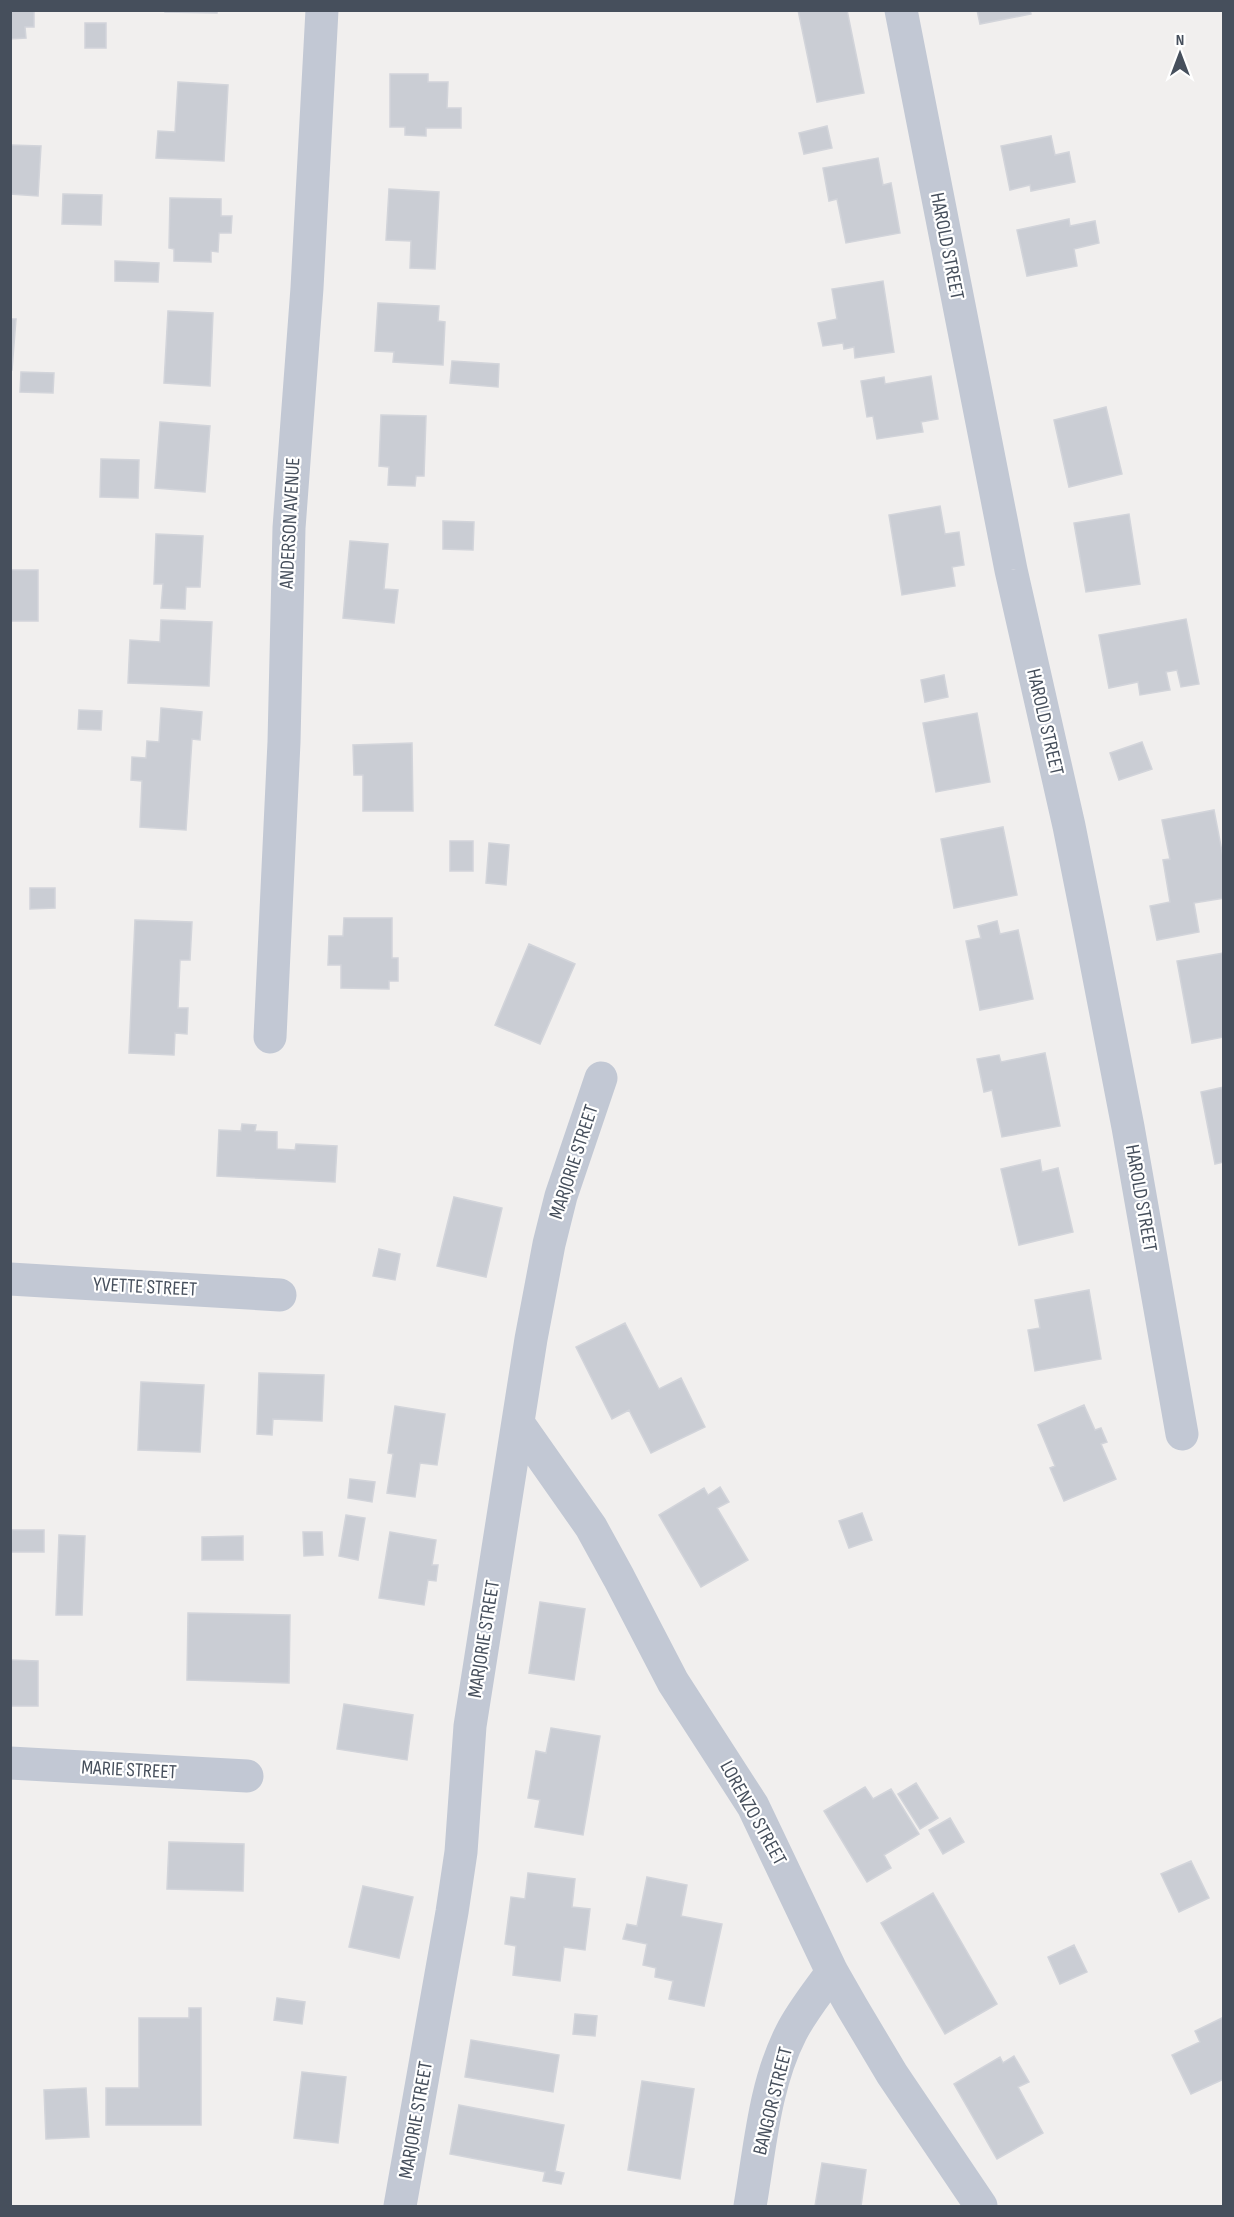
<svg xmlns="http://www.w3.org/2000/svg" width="1234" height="2217" font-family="'Sofia Sans Condensed',sans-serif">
  <rect width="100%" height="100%" fill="#f1efee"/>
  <!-- building -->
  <path fill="#cacdd4" stroke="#d2d4da" stroke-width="1.5" d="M 10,10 L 34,10 L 34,27 L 25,27 L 26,38 L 10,39 Z
    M 165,10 L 217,10 L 217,13 L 165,12 Z
    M 798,10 L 847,10 L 864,93 L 817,102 Z
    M 977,10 L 1030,10 L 1031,14 L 980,24 Z
    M 85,23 L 106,23 L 106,48 L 85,48 Z
    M 390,74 L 428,74 L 428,82 L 448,82 L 447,108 L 461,108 L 461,128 L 426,128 L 426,136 L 405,135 L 405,127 L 390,127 Z
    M 178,82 L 228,85 L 224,161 L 156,158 L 158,131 L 175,132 Z
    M 827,126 L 832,148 L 804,154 L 799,133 Z
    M 1051,136 L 1055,155 L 1069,152 L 1075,182 L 1031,191 L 1030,185 L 1010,190 L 1001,146 Z
    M 10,145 L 41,146 L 38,196 L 10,194 Z
    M 878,158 L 883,185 L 891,183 L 900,233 L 846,243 L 837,199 L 829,201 L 823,168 Z
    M 389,189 L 439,192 L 435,269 L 410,268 L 411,241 L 386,240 Z
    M 63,194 L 102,195 L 101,225 L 62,224 Z
    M 170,198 L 221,199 L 221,216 L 232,216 L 231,233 L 219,233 L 218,252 L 211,251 L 211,262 L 174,261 L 174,249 L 169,248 Z
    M 1069,219 L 1070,226 L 1095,221 L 1099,243 L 1074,249 L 1077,266 L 1027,276 L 1017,230 Z
    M 115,261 L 159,263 L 158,282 L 115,281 Z
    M 883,281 L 894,352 L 855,358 L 854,347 L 844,349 L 843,343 L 823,346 L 818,323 L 837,319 L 832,289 Z
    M 378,303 L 439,306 L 438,321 L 445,322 L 443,365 L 393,362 L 394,352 L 375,351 Z
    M 168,311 L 213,313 L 210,386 L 164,383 Z
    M 10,319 L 16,319 L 12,370 L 10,370 Z
    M 452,361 L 499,364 L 498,387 L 450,383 Z
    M 21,372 L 54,373 L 53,393 L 20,392 Z
    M 931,376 L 938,419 L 921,422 L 923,432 L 877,439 L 873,416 L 867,417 L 861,381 L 884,377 L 885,384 Z
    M 1106,407 L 1122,474 L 1069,487 L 1054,420 Z
    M 381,415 L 426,416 L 424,476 L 416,476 L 415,486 L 388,485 L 389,467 L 379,466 Z
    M 160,422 L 210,426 L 205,492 L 155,488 Z
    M 101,459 L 139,460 L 138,498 L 100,497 Z
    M 940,506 L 945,534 L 959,532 L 964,565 L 952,567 L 955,586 L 902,595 L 889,515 Z
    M 1129,514 L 1140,584 L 1086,592 L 1074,523 Z
    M 443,521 L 474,522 L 473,550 L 443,549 Z
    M 156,534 L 203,536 L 200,587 L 186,587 L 185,609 L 161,608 L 163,584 L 154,584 Z
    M 350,541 L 388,544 L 384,589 L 398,590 L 394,623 L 343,618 Z
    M 10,570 L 38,570 L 38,621 L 10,621 Z
    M 1186,619 L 1199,684 L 1181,687 L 1177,670 L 1166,672 L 1170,690 L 1140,695 L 1138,682 L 1109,688 L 1099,635 Z
    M 161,620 L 212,622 L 209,686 L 128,683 L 130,640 L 160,642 Z
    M 944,675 L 948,697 L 925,702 L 921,680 Z
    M 161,708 L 202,712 L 200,740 L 192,739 L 186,830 L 140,827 L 142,781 L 131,780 L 132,757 L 146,758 L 147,741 L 159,742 Z
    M 79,710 L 102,711 L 101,730 L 78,729 Z
    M 977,713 L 990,782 L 936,792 L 923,723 Z
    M 1142,742 L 1152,769 L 1119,780 L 1110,753 Z
    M 412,743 L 413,811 L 363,811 L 363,775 L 354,775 L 353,745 Z
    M 1214,810 L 1224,862 L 1224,898 L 1194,903 L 1199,932 L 1157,940 L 1150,906 L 1170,902 L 1163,860 L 1170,859 L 1162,820 Z
    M 1003,827 L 1017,895 L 954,908 L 941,839 Z
    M 450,841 L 473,841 L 473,871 L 450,871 Z
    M 489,843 L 509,845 L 506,885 L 486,883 Z
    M 30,888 L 55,888 L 55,908 L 30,909 Z
    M 344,918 L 392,918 L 392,958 L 398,958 L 398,981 L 389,981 L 389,989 L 341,988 L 341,965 L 328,965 L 329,936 L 343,936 Z
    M 135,920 L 192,922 L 190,960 L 180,960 L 178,1008 L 188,1008 L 187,1034 L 175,1033 L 174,1055 L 129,1053 Z
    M 997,921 L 1000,934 L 1018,930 L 1033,999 L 980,1010 L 966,941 L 981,938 L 978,926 Z
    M 529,944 L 575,964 L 540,1044 L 495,1025 Z
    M 1224,953 L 1224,1037 L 1192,1043 L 1177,961 Z
    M 1045,1053 L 1060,1126 L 1002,1137 L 992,1090 L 984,1092 L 977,1059 L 999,1055 L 1001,1062 Z
    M 1224,1087 L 1224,1162 L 1215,1164 L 1201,1092 Z
    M 242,1124 L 256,1125 L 255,1131 L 277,1132 L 277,1149 L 295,1150 L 296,1144 L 337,1146 L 335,1182 L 217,1176 L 219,1130 L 241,1131 Z
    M 1040,1160 L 1042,1172 L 1058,1168 L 1073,1232 L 1019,1245 L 1001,1169 Z
    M 454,1197 L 502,1208 L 486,1277 L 437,1266 Z
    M 379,1249 L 400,1254 L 395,1280 L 373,1276 Z
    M 1089,1290 L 1101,1359 L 1035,1371 L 1028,1330 L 1040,1328 L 1035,1300 Z
    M 625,1323 L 659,1389 L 681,1378 L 705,1427 L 651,1453 L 629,1410 L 612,1419 L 576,1347 Z
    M 259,1373 L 324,1375 L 322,1421 L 273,1419 L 272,1435 L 257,1434 Z
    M 141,1382 L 204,1385 L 200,1452 L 138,1450 Z
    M 1084,1405 L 1095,1430 L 1101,1428 L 1107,1442 L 1101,1444 L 1116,1479 L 1064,1501 L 1050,1468 L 1055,1466 L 1038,1425 Z
    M 395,1406 L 445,1414 L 437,1465 L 420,1463 L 415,1497 L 387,1493 L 393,1454 L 388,1453 Z
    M 350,1479 L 375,1482 L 372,1502 L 348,1498 Z
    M 720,1487 L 729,1502 L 717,1508 L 748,1560 L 701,1587 L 659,1515 L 704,1488 L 708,1495 Z
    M 862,1513 L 872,1540 L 849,1548 L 839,1521 Z
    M 346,1515 L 365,1518 L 358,1560 L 339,1556 Z
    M 12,1530 L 44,1530 L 44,1552 L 11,1552 Z
    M 303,1532 L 322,1532 L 323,1555 L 304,1556 Z
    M 390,1532 L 436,1540 L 432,1565 L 438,1565 L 436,1581 L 428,1580 L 424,1605 L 379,1598 Z
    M 59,1535 L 85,1536 L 82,1615 L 56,1615 Z
    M 243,1536 L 243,1560 L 202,1560 L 202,1537 Z
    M 540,1602 L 585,1609 L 574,1680 L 529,1673 Z
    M 188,1613 L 290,1615 L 289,1683 L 187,1680 Z
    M 10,1660 L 38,1661 L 38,1706 L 10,1706 Z
    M 344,1704 L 413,1715 L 407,1760 L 337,1749 Z
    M 551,1728 L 600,1736 L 583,1835 L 535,1827 L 540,1800 L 528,1798 L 536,1751 L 546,1753 Z
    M 916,1783 L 938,1818 L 920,1829 L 898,1794 Z
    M 865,1787 L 873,1799 L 891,1789 L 919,1834 L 884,1855 L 891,1868 L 867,1882 L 824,1811 Z
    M 950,1818 L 964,1842 L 943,1854 L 929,1830 Z
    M 169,1842 L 244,1844 L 243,1891 L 167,1889 Z
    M 1191,1861 L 1209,1898 L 1179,1912 L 1161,1874 Z
    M 528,1873 L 575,1879 L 572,1907 L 590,1909 L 585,1950 L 564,1947 L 560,1981 L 513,1975 L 516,1946 L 505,1944 L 511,1897 L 525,1899 Z
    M 647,1877 L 687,1885 L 681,1916 L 722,1924 L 704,2006 L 669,1999 L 673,1981 L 655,1977 L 656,1968 L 643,1965 L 647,1944 L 623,1939 L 627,1924 L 637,1926 Z
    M 363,1886 L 413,1897 L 399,1958 L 349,1947 Z
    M 933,1893 L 997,2004 L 945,2034 L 881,1923 Z
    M 1074,1945 L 1087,1972 L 1060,1984 L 1048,1957 Z
    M 277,1998 L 305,2002 L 302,2024 L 274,2020 Z
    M 189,2008 L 201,2008 L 201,2125 L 106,2125 L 106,2088 L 139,2088 L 139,2018 L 189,2018 Z
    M 575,2014 L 597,2016 L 595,2036 L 573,2034 Z
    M 1224,2017 L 1224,2079 L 1191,2094 L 1172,2055 L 1200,2042 L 1195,2031 Z
    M 471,2040 L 559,2055 L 553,2092 L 465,2077 Z
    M 1014,2056 L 1029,2082 L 1018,2087 L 1043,2133 L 997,2159 L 954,2084 L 1000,2057 L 1003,2063 Z
    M 302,2072 L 346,2077 L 338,2143 L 294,2138 Z
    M 642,2081 L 694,2089 L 680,2179 L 628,2170 Z
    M 86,2088 L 89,2137 L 46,2139 L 44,2090 Z
    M 459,2105 L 564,2125 L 555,2171 L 564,2173 L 561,2184 L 543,2181 L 545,2172 L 450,2154 Z
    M 822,2163 L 866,2170 L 861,2206 L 815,2206 Z"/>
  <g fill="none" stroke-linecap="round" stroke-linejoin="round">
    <!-- minor -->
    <path stroke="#c2c8d4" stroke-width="33" d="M 901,10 L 1011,570 L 1069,826 L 1089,926 L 1128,1127 L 1182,1434
      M 270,1037 L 284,742 L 289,528 L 307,288 L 322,10
      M 10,1279 L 280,1295
      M 518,1423 L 591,1527 L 619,1578 L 673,1682 L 753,1806 L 832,1972 L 852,2007 L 892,2074 L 981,2206
      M 10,1763 L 247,1776
      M 400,2206 L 452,1912 L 461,1852 L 470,1726 L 531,1339 L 549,1244 L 561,1196 L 601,1078
      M 750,2206 C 760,2149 764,2086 791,2033 C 802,2011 818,1992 832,1972"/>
  </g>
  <g text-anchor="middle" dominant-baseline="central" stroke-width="4.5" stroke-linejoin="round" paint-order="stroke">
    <!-- street labels -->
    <g font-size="20" fill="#464f5c" stroke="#fff">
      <text transform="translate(947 246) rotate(79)">HAROLD STREET</text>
      <text transform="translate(290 523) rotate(-87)">ANDERSON AVENUE</text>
      <text transform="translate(1045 722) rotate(77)">HAROLD STREET</text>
      <text transform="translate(574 1162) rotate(-72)">MARJORIE STREET</text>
      <text transform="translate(1141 1198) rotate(80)">HAROLD STREET</text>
      <text transform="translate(145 1287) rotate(3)">YVETTE STREET</text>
      <text transform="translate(484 1639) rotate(-81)">MARJORIE STREET</text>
      <text transform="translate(129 1770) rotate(3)">MARIE STREET</text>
      <text transform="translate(753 1813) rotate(61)">LORENZO STREET</text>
      <text transform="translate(773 2101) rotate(-76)">BANGOR STREET</text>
      <text transform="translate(416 2120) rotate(-80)">MARJORIE STREET</text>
    </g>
  </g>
  <!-- border -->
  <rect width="1234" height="2217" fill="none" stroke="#464f5c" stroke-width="24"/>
  <!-- north arrow -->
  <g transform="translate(1180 54)" stroke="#ffffff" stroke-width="4.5" paint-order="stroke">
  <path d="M0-4.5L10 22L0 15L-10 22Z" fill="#464f5c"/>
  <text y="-9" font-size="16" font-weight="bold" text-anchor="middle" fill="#464f5c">N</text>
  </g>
</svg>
